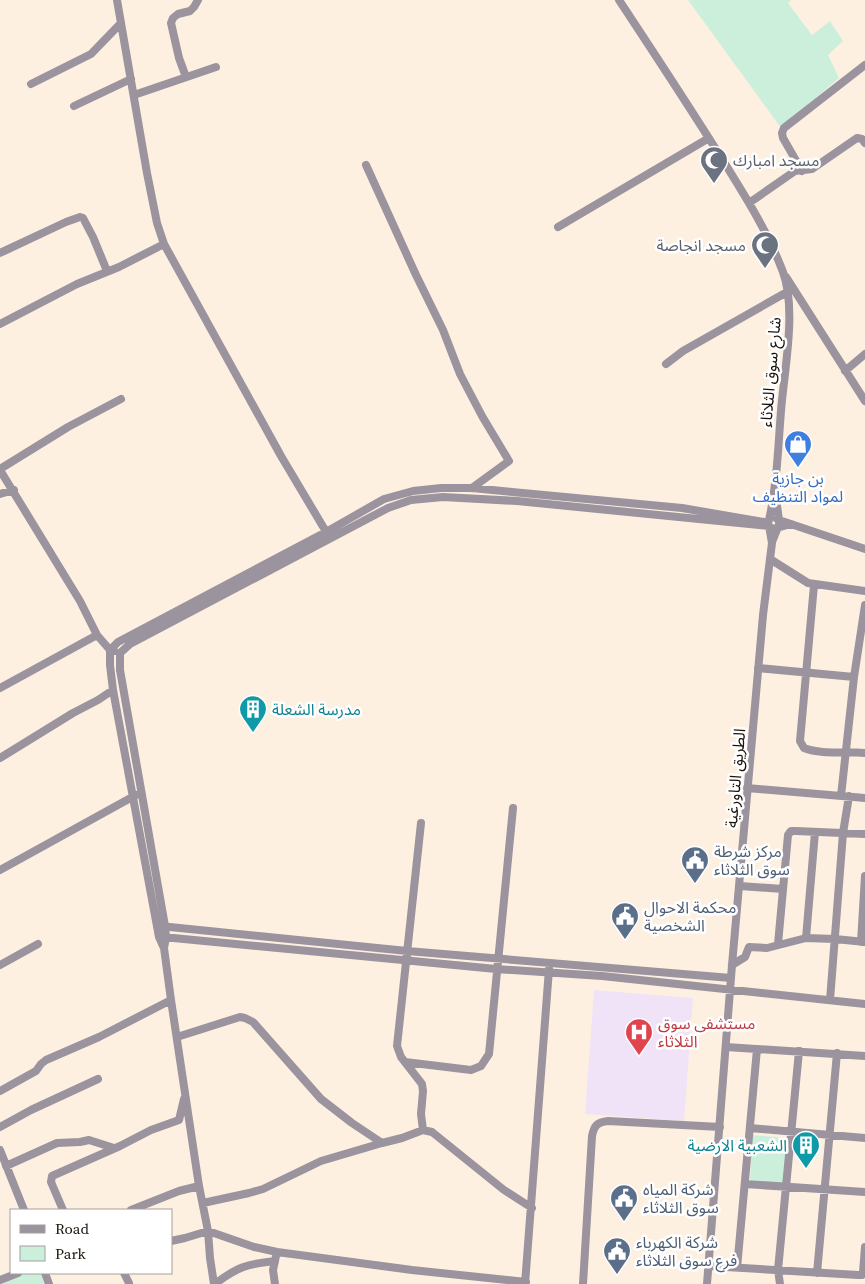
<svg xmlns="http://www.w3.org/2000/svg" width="865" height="1284" font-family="'Source Serif 4','Noto Sans Arabic',serif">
  <rect width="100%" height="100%" fill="#fef0e1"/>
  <!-- medical -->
  <path fill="#f0e3f7" d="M 594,990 L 693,998 L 684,1121 L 585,1114 Z"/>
  <!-- green -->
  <path fill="#ccefdc" d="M 688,0 L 791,0 L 788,3 L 812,35 L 830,21 L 843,41 L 828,55 L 839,78 L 781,128 Z
    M 752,1135 L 788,1138 L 784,1185 L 750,1181 Z
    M 23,1273 L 41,1273 L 44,1284 L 0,1284 L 0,1282 Z"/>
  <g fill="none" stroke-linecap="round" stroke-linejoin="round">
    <!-- minor -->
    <path stroke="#9b939e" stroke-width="8" d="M 117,0 L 147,173 L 157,223 L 164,244 L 281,456 L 328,535
      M 619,0 C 654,53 689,106 722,159 C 745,196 768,232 783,272 C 797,310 784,371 781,411 C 778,448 777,485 769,520
      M 186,77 L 179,58 L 171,23 L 173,18 L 178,14 L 190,11 L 194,7 L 198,0
      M 31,84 L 91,54 L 121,23
      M 134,95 L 216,67
      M 74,106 L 131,79
      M 366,165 L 416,275 L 443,330 L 460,374 L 482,416 L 509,461 L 472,488
      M 802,171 L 783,138 L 782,133 L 784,128 L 865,65
      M 749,203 L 795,171 L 812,169 L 857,138 L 862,139 L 865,143
      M 558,227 L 709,138
      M 0,253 L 66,222 L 80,217 L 83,218 L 93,237 L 107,271
      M 786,277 L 865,401
      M 0,324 L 77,284 L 119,267 L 164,244
      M 666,364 L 683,351 L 787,292
      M 845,371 L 865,354
      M 0,469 L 68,427 L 121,399
      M 0,470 L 80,601 L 97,635 L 110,650 L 114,651
      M 0,494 L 14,490
      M 776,498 L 779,520 L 865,549
      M 768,525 L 773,529 L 791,524
      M 772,542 L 780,522 L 777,519
      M 770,559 L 808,583 L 865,591
      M 814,585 L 800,741 L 804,748 C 822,755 845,751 865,753
      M 758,668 L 854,677
      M 0,688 L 97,635
      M 0,758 L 73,713 L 98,700 L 113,690
      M 747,788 L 865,798
      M 841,796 L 854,677 L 865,605
      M 421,823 L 397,1046 L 401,1057 L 422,1084 L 423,1091 L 421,1114 L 423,1130
      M 0,870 L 136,795
      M 740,886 L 783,889
      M 160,926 L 407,951 L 731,978
      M 163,937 L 496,969 L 602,976 L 865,1004
      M 806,938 L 815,832
      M 861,942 L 865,876
      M 778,944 L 788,835 L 791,831 L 796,831 L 865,834
      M 164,948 L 159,937 L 113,690 L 110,665 L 110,650 L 118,642 L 326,532 L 384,499 L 413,491 L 441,488 L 472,488 L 512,492 L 682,508 L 764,522
      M 0,965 L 38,944
      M 732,965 L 745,957 L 749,947 L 767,948 L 806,938 L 835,939 L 865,942
      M 830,1000 L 843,833 L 849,796
      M 177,1037 L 240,1017 L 245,1018 L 253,1022 L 321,1099 L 352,1123 L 382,1143 L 321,1161 L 263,1189 L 249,1193 L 203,1203
      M 726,1047 L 865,1056
      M 405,1062 L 471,1070 L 481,1066 L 489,1054 L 513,808
      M 0,1091 L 36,1071 L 41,1064 L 46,1060 L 99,1037 L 171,1000
      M 0,1127 L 31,1110 L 98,1079
      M 750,1128 L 865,1138
      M 382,1143 L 402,1138 L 423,1130 L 432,1132 L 504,1190 L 532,1208
      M 0,1150 L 24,1210
      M 6,1166 L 57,1143 L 80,1142 L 89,1140 L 114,1148
      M 745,1184 L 865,1192
      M 63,1210 L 51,1182 L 52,1176 L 120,1146 L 151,1130 L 179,1120 L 184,1099
      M 131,1210 L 179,1191 L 199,1186
      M 171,1241 L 185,1238 L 208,1231 L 254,1247 L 277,1252 L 412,1270 L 526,1282
      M 709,1266 L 858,1275 L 862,1275 L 863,1272 L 865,1247
      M 737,1268 L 757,1049
      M 45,1273 L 49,1284
      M 124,1273 L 129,1283
      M 817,1273 L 837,1053
      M 0,1280 L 18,1273
      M 214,1284 L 210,1258 L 208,1231 L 199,1186 L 171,1000 L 164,948 L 166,937 L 165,926 L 120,670 L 120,653 L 130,644 L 388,508 L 411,500 L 443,497 L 517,501 L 769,526 L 772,543 L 763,615 L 732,965 L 707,1284
      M 215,1284 C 237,1267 247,1264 275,1261
      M 275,1284 L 273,1270 L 276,1256
      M 525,1284 L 549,969
      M 583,1284 L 592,1136 C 594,1126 597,1122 608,1121 L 720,1127
      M 780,1284 L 778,1270 L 799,1051"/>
  </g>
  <!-- icons -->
  <defs>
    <g id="mosque-pin" transform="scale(1.4375)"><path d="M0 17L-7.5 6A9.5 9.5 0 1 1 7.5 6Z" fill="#6b7280" stroke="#fff"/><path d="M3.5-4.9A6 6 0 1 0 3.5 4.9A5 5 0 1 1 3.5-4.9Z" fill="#fff"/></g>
    <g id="shop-pin" transform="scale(1.4375)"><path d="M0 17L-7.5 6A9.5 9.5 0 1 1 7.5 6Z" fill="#3f7fe0" stroke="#fff"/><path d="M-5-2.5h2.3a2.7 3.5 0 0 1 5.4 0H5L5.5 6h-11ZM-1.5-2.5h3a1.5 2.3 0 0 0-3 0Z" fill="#fff"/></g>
    <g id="building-pin" transform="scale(1.4375)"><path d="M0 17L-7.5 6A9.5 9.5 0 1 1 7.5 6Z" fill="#0f9aa8" stroke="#fff"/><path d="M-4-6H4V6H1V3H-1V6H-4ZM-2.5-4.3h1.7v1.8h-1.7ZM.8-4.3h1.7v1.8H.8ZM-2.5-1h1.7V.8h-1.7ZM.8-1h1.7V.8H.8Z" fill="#fff"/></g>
    <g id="civic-pin" transform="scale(1.4375)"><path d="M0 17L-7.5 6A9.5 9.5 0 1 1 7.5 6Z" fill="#5c6f8a" stroke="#fff"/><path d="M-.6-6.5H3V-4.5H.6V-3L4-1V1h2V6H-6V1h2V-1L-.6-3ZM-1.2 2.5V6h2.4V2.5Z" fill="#fff"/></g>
    <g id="hospital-pin" transform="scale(1.4375)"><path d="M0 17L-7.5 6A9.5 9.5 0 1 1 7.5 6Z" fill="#e0444e" stroke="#fff"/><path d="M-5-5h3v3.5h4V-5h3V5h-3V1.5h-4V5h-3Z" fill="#fff"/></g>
  </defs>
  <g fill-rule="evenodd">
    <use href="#mosque-pin" x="714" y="160"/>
    <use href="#mosque-pin" x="765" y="245"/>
    <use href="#shop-pin" x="798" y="444"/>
    <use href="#building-pin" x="253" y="709"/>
    <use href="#civic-pin" x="695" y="860"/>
    <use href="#civic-pin" x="625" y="916"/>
    <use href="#hospital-pin" x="639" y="1032"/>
    <use href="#building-pin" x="806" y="1145"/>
    <use href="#civic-pin" x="624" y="1198"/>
    <use href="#civic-pin" x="617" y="1251"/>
  </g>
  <g text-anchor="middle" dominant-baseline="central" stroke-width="5" stroke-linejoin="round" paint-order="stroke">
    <!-- worship labels -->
    <g font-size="16" fill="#5b616d" stroke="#fff" text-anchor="start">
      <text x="733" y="160">مسجد امبارك</text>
      <text x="746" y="245" text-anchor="end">مسجد انجاصة</text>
    </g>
    <!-- street labels -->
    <g font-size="16" fill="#1a120a" stroke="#fff">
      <text transform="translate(770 372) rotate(-85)">شارع سوق الثلاثاء</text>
      <text transform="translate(735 778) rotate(-85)">الطريق التاورغية</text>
    </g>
    <!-- shop labels -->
    <g font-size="16" fill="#366cbe" stroke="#fff">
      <text x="798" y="478">بن جازية<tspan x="798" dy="18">لمواد التنظيف</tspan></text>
    </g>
    <!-- culture labels -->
    <g font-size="16" fill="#0d838f" stroke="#fff" text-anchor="start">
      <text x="272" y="709">مدرسة الشعلة</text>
      <text x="787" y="1145" text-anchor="end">الشعبية الارضية</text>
    </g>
    <!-- service labels -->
    <g font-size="16" fill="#4e5e75" stroke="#fff" text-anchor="start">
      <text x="714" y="851">مركز شرطة<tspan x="714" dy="18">سوق الثلاثاء</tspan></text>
      <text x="644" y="907">محكمة الاحوال<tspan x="644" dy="18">الشخصية</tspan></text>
      <text x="643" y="1189">شركة المياه<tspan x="643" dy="18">سوق الثلاثاء</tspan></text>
      <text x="636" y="1242">شركة الكهرباء<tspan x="636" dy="18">فرع سوق الثلاثاء</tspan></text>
    </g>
    <!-- health labels -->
    <g font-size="16" fill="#be3a42" stroke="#fff" text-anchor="start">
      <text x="658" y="1023">مستشفى سوق<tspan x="658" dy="18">الثلاثاء</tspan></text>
    </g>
  </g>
  <!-- legend -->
  <rect x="10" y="1209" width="162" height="65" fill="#ffffff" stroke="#a3a09d"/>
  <rect x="20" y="1225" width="25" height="8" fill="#9b939e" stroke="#a3a09d"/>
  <text x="55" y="1234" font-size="15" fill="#1a120a">Road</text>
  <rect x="20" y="1246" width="25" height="15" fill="#ccefdc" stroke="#a3a09d"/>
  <text x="55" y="1259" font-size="15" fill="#1a120a">Park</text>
</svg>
